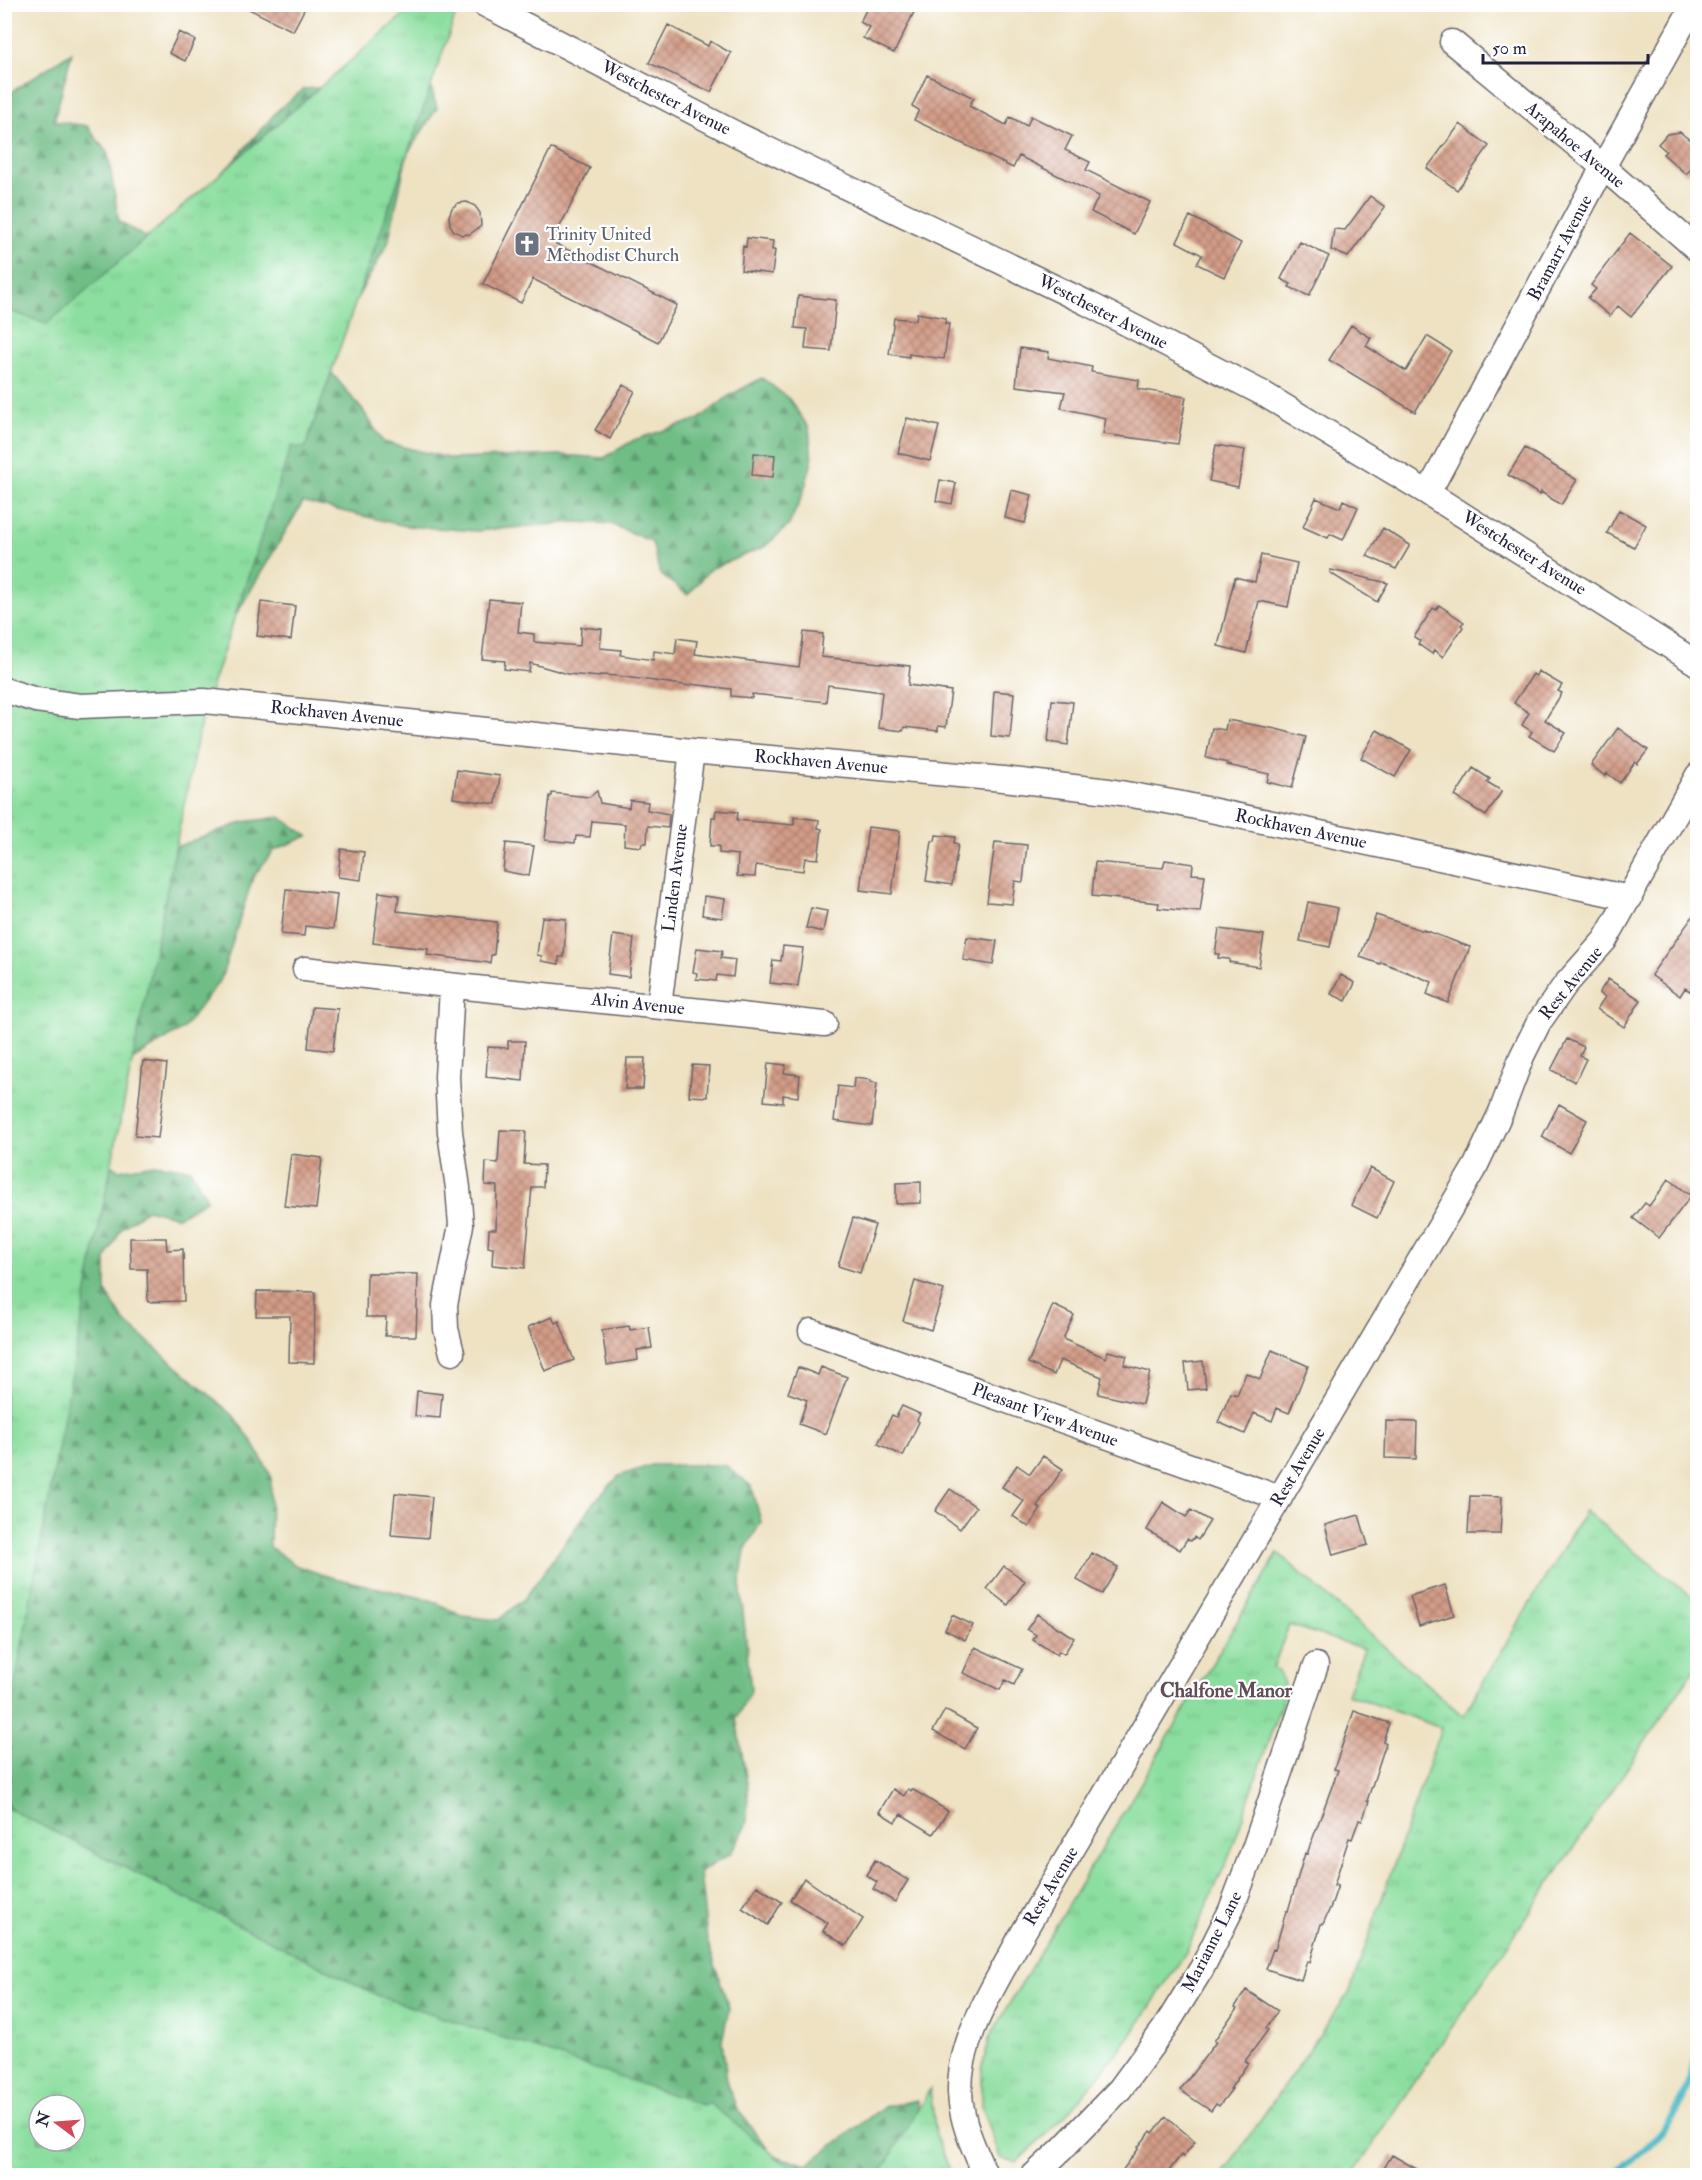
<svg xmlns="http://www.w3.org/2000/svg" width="1702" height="2180" font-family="'IM FELL Double Pica',serif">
  <defs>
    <pattern id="forest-firs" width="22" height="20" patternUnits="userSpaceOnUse" patternTransform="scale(1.5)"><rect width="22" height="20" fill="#70bd86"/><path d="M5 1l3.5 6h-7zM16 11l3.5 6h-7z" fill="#5c996f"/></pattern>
    <pattern id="park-tufts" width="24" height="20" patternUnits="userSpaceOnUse" patternTransform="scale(1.5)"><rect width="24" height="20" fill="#8bde9f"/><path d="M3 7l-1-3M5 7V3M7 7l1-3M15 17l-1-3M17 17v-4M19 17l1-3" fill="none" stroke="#78be8a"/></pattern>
    <pattern id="building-cross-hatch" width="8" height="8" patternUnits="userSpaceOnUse" patternTransform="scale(1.5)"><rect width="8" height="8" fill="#d39c87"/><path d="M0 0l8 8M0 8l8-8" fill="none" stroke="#ab7f70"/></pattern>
  </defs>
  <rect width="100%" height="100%" fill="#fff"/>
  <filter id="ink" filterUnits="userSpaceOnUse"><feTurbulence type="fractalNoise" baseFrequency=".0167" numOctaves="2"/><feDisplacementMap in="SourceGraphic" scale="12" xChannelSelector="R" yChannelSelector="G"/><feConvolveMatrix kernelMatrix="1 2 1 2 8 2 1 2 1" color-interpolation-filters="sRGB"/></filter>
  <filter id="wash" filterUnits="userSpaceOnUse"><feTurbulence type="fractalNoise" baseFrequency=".008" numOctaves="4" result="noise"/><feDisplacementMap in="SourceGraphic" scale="24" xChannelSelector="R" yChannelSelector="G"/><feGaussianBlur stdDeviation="1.35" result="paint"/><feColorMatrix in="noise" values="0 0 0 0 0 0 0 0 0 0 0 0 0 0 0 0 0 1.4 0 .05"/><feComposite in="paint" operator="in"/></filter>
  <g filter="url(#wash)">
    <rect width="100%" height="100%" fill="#eee2c3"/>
    <!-- forest -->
    <path fill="url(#forest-firs)" stroke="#497060" stroke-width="1.5" fill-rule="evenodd" d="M 72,52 L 54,121 L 87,126 L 108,154 L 119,222 L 149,239 L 180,223 L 277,111 L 304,89 L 340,86 L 424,64 L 437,108 L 407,154 L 388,243 L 322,361 L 364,412 L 383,442 L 452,459 L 560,455 L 604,458 L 634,440 L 699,419 L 729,396 L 762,378 L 789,399 L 809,428 L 812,462 L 803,494 L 789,525 L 764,547 L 710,569 L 688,595 L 660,574 L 652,542 L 611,524 L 577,522 L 477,531 L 406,526 L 303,502 L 198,679 L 5,367 L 4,101 L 8,94 Z
      M 4,699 L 154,821 L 176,847 L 244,822 L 280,817 L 308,836 L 274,850 L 253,877 L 221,979 L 183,1029 L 124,1065 L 91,1152 L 119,1170 L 154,1164 L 190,1169 L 207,1199 L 178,1217 L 147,1209 L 121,1229 L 106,1259 L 106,1292 L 124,1321 L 233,1415 L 253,1443 L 271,1476 L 270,1547 L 297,1566 L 330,1577 L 431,1600 L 462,1616 L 498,1620 L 525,1598 L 595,1501 L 619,1476 L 652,1465 L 725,1465 L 752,1487 L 761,1522 L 745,1550 L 740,1582 L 751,1690 L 736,1719 L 748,1789 L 747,1823 L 731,1853 L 700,1872 L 707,1940 L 729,2008 L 722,2041 L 727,2080 L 736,2107 L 772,2155 L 807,2165 L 883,2107 L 917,2100 L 916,2144 L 895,2175 L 5,2175 ZM 39,2105 L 75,2105 L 75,2141 L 39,2141 Z"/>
    <!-- park -->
    <path fill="url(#park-tufts)" stroke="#56806d" stroke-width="1.5" fill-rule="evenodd" d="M 415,5 L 438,5 L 456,14 L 305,448 L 291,446 L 202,716 L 99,1226 L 5,1738 L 4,309 L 47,324 Z
      M 1585,1511 L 1697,1601 L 1697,1665 L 1352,2175 L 1222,2175 L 1350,1991 L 1441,1728 L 1347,1694 L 1364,1649 L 1289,1625 L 1273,1668 L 1278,1670 L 1286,1689 L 1231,1852 L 1185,1954 L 1132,2034 L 1071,2110 L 1017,2162 L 1000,2158 L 982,2106 L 982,2068 L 990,2036 L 1278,1553 L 1463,1716 Z
      M 5,1807 L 379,1996 L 702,2105 L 709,2103 L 799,2175 L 5,2175 ZM 39,2105 L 75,2105 L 75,2141 L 39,2141 Z
      M 930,2089 L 936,2136 L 952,2175 L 879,2175 Z"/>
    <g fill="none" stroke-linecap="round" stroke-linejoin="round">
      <!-- stream -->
      <path stroke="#4dbac7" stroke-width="7" d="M 1613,2176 C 1639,2155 1669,2131 1682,2100 C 1689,2084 1692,2066 1698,2050"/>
    </g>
    <g id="blocks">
      <!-- building -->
      <path fill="url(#building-cross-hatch)" d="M 239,4 L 307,4 L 293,31 Z
        M 869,4 L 918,4 L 894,53 L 863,38 L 869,27 L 860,22 Z
        M 668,25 L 708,46 L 710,41 L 731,53 L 711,92 L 649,63 Z
        M 179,32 L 195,40 L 185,61 L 169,53 Z
        M 927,75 L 974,98 L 969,106 L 1006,125 L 1010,117 L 1027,126 L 1031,116 L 1072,136 L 1065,150 L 1090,162 L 1086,170 L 1150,202 L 1134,234 L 1091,212 L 1099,196 L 1019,156 L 1013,168 L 914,120 L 919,110 L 912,106 Z
        M 1460,124 L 1489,146 L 1457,190 L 1427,168 Z
        M 1680,132 L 1698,147 L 1698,162 L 1686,174 L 1663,154 L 1666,151 L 1658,144 L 1667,134 Z
        M 551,148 L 590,168 L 552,242 L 677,305 L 658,342 L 533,279 L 521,303 L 483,284 Z
        M 1370,196 L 1385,207 L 1348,257 L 1331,250 L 1334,229 L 1345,230 Z
        M 467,202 L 475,206 L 480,213 L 481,226 L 470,234 L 462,235 L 454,231 L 450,225 L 449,216 L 452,208 L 458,203 Z
        M 1190,216 L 1241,243 L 1224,277 L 1197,264 L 1202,255 L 1177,242 Z
        M 1630,233 L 1672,266 L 1631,317 L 1618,306 L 1610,316 L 1588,298 L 1596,289 L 1591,285 Z
        M 747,238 L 773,241 L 772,250 L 775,250 L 772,274 L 741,270 L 743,246 L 746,247 Z
        M 1300,242 L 1329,256 L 1309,296 L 1289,287 L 1291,284 L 1281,279 Z
        M 798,296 L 836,300 L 831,351 L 805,349 L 807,329 L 795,328 Z
        M 917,313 L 946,318 L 945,324 L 949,324 L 944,359 L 909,354 L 909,357 L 889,354 L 894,318 L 916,320 Z
        M 1351,325 L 1371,338 L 1366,346 L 1406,371 L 1427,336 L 1451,351 L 1415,412 L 1329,360 Z
        M 1020,348 L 1049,352 L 1048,358 L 1092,367 L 1091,372 L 1139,380 L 1138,389 L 1186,397 L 1178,444 L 1103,434 L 1106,418 L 1061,408 L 1065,392 L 1016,386 Z
        M 623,385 L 635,391 L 610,439 L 595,430 Z
        M 907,418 L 939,426 L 930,461 L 898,453 Z
        M 1216,445 L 1245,450 L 1238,487 L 1209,481 Z
        M 1525,448 L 1577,480 L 1561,505 L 1541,492 L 1540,495 L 1508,475 Z
        M 754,453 L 775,455 L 773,477 L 752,475 Z
        M 940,480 L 956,483 L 952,504 L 936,501 Z
        M 1011,490 L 1032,495 L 1025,523 L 1005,518 Z
        M 1316,498 L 1340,508 L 1343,500 L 1358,507 L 1343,540 L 1330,534 L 1328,538 L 1303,527 Z
        M 1619,510 L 1646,525 L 1634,547 L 1607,533 Z
        M 1383,528 L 1410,545 L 1396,569 L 1367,556 Z
        M 1261,555 L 1297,563 L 1288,607 L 1259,601 L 1246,653 L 1218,646 L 1235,577 L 1255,582 Z
        M 1331,570 L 1388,583 L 1377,602 L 1330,573 Z
        M 489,599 L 521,602 L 518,632 L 534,634 L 534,642 L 580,646 L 581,627 L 602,629 L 600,648 L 621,650 L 620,655 L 653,660 L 654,651 L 675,654 L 677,638 L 697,641 L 695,654 L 799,667 L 804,632 L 823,634 L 821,657 L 910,666 L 908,685 L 951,691 L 946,727 L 938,726 L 938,731 L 904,727 L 903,731 L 878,728 L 882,692 L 828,685 L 826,702 L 752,694 L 752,698 L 731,696 L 731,689 L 691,684 L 690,686 L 618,676 L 600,675 L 599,677 L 568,674 L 530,663 L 529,672 L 504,669 L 505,661 L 482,659 Z
        M 261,602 L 295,606 L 291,640 L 257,636 Z
        M 1439,605 L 1464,622 L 1461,625 L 1463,627 L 1443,657 L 1434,650 L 1432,654 L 1418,644 L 1420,641 L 1414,637 L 1433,608 L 1436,610 Z
        M 1538,671 L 1562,685 L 1558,691 L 1562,693 L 1545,720 L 1566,733 L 1554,751 L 1529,736 L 1532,732 L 1522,725 L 1529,713 L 1514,703 L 1533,674 L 1536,676 Z
        M 994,691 L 1014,693 L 1010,738 L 991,736 Z
        M 1052,700 L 1073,702 L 1068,745 L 1048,742 Z
        M 1227,720 L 1276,729 L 1306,737 L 1292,788 L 1267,782 L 1269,774 L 1227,765 L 1228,763 L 1206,758 L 1212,728 L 1225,730 Z
        M 1618,728 L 1648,750 L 1637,764 L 1635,762 L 1620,783 L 1607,773 L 1605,776 L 1591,765 Z
        M 1377,730 L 1411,750 L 1395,777 L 1361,758 Z
        M 1473,768 L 1490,779 L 1487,782 L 1502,791 L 1486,816 L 1455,796 Z
        M 457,770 L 500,776 L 496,804 L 453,798 Z
        M 597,791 L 600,803 L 629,808 L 630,800 L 648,802 L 647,810 L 669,814 L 668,828 L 648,826 L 647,843 L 642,843 L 641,847 L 624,845 L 625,824 L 592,821 L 590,837 L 576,836 L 575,843 L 545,840 L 550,796 L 552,796 L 552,793 L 589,797 Z
        M 716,810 L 738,812 L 737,820 L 794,825 L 794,817 L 819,820 L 818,828 L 822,829 L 818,859 L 805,858 L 803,871 L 756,865 L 755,877 L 737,876 L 738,855 L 719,853 L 719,846 L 710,846 L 712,817 L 715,817 Z
        M 868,827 L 900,831 L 892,894 L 860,890 Z
        M 936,835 L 955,837 L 954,843 L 958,844 L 952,885 L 926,881 L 932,841 L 935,841 Z
        M 995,842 L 1027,845 L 1023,882 L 1015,881 L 1012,904 L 987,902 Z
        M 506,843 L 534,846 L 529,876 L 503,871 Z
        M 341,849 L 364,852 L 361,880 L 338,877 Z
        M 1165,860 L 1193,864 L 1192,874 L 1205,875 L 1200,912 L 1158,908 L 1159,903 L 1092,896 L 1095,862 L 1163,868 Z
        M 286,889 L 337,894 L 333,929 L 305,926 L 304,936 L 281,934 Z
        M 379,892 L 399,895 L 397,911 L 497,922 L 494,955 L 491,955 L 490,963 L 427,955 L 428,949 L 373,943 Z
        M 704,896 L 725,899 L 722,918 L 702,915 Z
        M 1308,902 L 1338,908 L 1330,947 L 1300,941 Z
        M 811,908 L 827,911 L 823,932 L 806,928 Z
        M 1698,909 L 1698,980 L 1690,991 L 1685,988 L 1680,996 L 1651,975 Z
        M 1376,915 L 1424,931 L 1424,930 L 1470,947 L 1448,1003 L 1427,994 L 1432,982 L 1381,962 L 1380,964 L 1360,957 Z
        M 542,917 L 566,919 L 564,957 L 559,957 L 559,964 L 541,961 L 542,956 L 537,955 Z
        M 1219,929 L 1264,935 L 1259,967 L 1229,962 L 1229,959 L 1218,958 L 1219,954 L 1215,954 Z
        M 613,935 L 634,938 L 629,977 L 608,974 Z
        M 967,937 L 997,941 L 993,965 L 963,960 Z
        M 783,946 L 803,948 L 798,986 L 770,983 L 773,960 L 781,961 Z
        M 697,948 L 722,951 L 721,958 L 735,960 L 733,977 L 717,975 L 716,981 L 696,979 L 697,973 L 693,972 Z
        M 1341,975 L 1355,983 L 1346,1001 L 1331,994 Z
        M 1608,979 L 1641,1000 L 1624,1027 L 1597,1009 L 1605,997 L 1599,993 Z
        M 312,1007 L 338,1009 L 333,1051 L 308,1048 Z
        M 1567,1039 L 1584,1047 L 1580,1056 L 1586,1059 L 1575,1082 L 1551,1070 Z
        M 508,1041 L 525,1041 L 523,1081 L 486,1077 L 488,1047 L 508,1048 Z
        M 627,1058 L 645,1058 L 643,1089 L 625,1089 Z
        M 143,1061 L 167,1064 L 158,1138 L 135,1136 Z
        M 768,1063 L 786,1065 L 784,1073 L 800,1075 L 798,1097 L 783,1095 L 783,1103 L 764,1101 Z
        M 692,1065 L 709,1066 L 707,1097 L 689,1096 Z
        M 854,1078 L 871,1080 L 870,1082 L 877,1083 L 872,1126 L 834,1121 L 838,1086 L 853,1088 Z
        M 1559,1104 L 1587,1120 L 1569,1153 L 1542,1137 Z
        M 500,1130 L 526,1131 L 524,1164 L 544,1165 L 543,1187 L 532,1187 L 525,1268 L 492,1265 L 493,1248 L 488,1247 L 489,1229 L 496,1229 L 497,1186 L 485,1185 L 486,1162 L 498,1163 Z
        M 291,1154 L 322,1158 L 316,1209 L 284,1206 Z
        M 1370,1168 L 1394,1181 L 1377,1218 L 1351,1205 Z
        M 1669,1179 L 1691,1196 L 1659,1238 L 1633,1218 L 1645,1203 L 1649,1206 Z
        M 921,1182 L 921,1203 L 896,1204 L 896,1183 Z
        M 853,1218 L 875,1225 L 860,1273 L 838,1266 Z
        M 130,1238 L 166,1238 L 167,1250 L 183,1249 L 184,1301 L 148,1302 L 147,1269 L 131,1269 Z
        M 367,1273 L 418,1274 L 416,1336 L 385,1336 L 386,1317 L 366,1317 Z
        M 915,1281 L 944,1290 L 931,1330 L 903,1321 Z
        M 257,1291 L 315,1292 L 314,1363 L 289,1362 L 290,1316 L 256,1316 Z
        M 1053,1305 L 1074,1315 L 1063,1339 L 1106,1358 L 1108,1351 L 1127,1356 L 1124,1365 L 1150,1372 L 1142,1404 L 1098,1394 L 1102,1377 L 1060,1360 L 1054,1375 L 1028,1363 Z
        M 552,1317 L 555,1323 L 559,1321 L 574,1360 L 545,1371 L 528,1327 Z
        M 629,1326 L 630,1330 L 649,1327 L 652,1348 L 637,1350 L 638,1360 L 607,1365 L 602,1330 Z
        M 1272,1350 L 1308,1366 L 1289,1413 L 1277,1408 L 1272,1421 L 1254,1413 L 1245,1434 L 1218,1422 L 1231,1393 L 1237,1395 L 1246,1373 L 1260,1379 Z
        M 1203,1361 L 1206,1388 L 1188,1390 L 1185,1363 Z
        M 798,1367 L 818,1375 L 821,1367 L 847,1377 L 826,1434 L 799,1424 L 807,1400 L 788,1393 Z
        M 417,1391 L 442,1394 L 440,1418 L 415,1416 Z
        M 902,1406 L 920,1414 L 917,1420 L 919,1422 L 903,1456 L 878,1444 L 892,1415 L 896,1417 Z
        M 1386,1421 L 1417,1422 L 1416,1459 L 1385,1458 Z
        M 1043,1456 L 1063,1469 L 1037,1506 L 1041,1509 L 1029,1527 L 1013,1516 L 1024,1501 L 1002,1487 L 1017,1465 L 1030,1474 Z
        M 950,1489 L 976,1507 L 960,1529 L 935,1511 Z
        M 395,1493 L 432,1497 L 428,1538 L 391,1535 Z
        M 1470,1496 L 1502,1497 L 1500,1534 L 1468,1534 Z
        M 1163,1502 L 1186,1517 L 1191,1510 L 1210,1521 L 1198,1540 L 1194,1537 L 1191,1541 L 1187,1539 L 1180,1550 L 1147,1530 Z
        M 1359,1515 L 1368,1545 L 1333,1555 L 1325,1525 Z
        M 1092,1553 L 1118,1567 L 1102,1594 L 1077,1580 Z
        M 1004,1566 L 1025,1581 L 1008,1605 L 987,1589 Z
        M 1445,1585 L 1454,1615 L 1419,1626 L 1410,1596 Z
        M 1037,1614 L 1074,1638 L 1064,1654 L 1059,1651 L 1057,1655 L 1033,1640 L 1036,1635 L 1027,1629 Z
        M 952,1615 L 973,1625 L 965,1640 L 945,1630 Z
        M 975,1647 L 1022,1669 L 1014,1685 L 1005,1680 L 1000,1690 L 963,1673 Z
        M 945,1710 L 977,1728 L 965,1749 L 933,1731 Z
        M 1354,1711 L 1389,1723 L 1383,1741 L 1386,1743 L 1367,1801 L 1369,1801 L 1362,1821 L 1359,1820 L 1352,1839 L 1349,1838 L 1334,1885 L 1338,1885 L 1331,1906 L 1323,1924 L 1321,1924 L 1310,1962 L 1307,1961 L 1301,1980 L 1266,1969 L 1273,1949 L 1275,1950 L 1286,1911 L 1288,1911 L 1305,1853 L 1307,1854 L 1338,1770 L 1334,1769 Z
        M 893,1789 L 904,1796 L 908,1789 L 911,1791 L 912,1789 L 948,1811 L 933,1834 L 901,1814 L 895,1822 L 879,1812 Z
        M 875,1860 L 908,1880 L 895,1902 L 873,1889 L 877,1882 L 866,1875 Z
        M 804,1878 L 863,1919 L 846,1946 L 823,1931 L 828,1923 L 790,1900 Z
        M 757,1886 L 782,1902 L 768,1925 L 742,1908 Z
        M 1246,1990 L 1278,2011 L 1266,2028 L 1268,2030 L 1245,2061 L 1248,2063 L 1230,2089 L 1232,2089 L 1219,2106 L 1216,2104 L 1211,2111 L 1180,2090 L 1216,2042 L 1214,2041 L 1237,2008 L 1235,2007 Z
        M 1166,2117 L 1195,2141 L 1183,2157 L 1181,2155 L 1166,2175 L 1119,2175 L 1139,2148 L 1138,2147 L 1151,2131 L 1153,2133 Z
        M 1392,2155 L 1427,2175 L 1380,2175 Z"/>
    </g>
  </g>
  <g filter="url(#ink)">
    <use href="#blocks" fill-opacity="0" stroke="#69656b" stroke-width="1.5"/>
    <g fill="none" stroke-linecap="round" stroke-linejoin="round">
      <!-- minor casing -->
      <g stroke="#69656b" stroke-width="27">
        <path id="minor" d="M 484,4 L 736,134 L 1087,303 L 1262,393 L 1428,493 L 1698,664
          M 1452,42 L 1603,167 L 1698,250
          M 1428,493 L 1603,167 L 1694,4
          M 4,690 L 36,700 L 80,706 L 204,701 L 692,751 L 1003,779 L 1109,791 L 1177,803 L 1630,898
          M 305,969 C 478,990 651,1005 825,1024
          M 452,987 L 447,1077 L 450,1132 L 458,1188 L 461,1225 L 445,1305 L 446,1329 L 452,1353
          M 659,1006 L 692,751
          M 811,1331 L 1280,1498
          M 986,2176 C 974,2149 961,2122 960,2092 C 959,2037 995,1986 1020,1938 L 1476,1165 L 1501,1112 L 1522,1056 L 1539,1022 L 1565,985 L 1605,940 L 1698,775
          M 1033,2176 L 1061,2150 L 1120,2089 L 1164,2029 L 1202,1968 L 1231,1910 L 1255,1846 L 1316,1665"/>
      </g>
      <!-- minor -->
      <use href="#minor" stroke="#fff" stroke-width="24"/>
    </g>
  </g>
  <!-- icons -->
  <defs>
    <g id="church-square" transform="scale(1.35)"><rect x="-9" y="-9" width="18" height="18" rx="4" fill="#6b7280" stroke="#fff"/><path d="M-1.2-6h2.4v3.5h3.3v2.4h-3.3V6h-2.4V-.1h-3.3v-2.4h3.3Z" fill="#fff"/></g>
  </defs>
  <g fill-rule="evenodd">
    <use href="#church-square" x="527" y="244"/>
  </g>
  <g text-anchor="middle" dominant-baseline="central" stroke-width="4.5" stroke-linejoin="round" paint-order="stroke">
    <!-- street labels -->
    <g font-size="18" fill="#22223b" stroke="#fff">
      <text transform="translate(666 98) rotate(27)">Westchester Avenue</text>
      <text transform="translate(1575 145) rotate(40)">Arapahoe Avenue</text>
      <text transform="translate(1560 248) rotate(-62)">Bramarr Avenue</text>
      <text transform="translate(1103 312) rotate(27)">Westchester Avenue</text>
      <text transform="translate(1524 553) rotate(32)">Westchester Avenue</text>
      <text transform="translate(337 714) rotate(6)">Rockhaven Avenue</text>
      <text transform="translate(821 762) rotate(5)">Rockhaven Avenue</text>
      <text transform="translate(1301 829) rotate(12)">Rockhaven Avenue</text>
      <text transform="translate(675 878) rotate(-83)">Linden Avenue</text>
      <text transform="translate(1571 983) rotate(-51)">Rest Avenue</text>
      <text transform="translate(638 1004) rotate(6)">Alvin Avenue</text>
      <text transform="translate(1045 1415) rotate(20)">Pleasant View Avenue</text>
      <text transform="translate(1298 1467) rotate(-59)">Rest Avenue</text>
      <text transform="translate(1051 1886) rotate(-59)">Rest Avenue</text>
      <text transform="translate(1212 1942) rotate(-63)">Marianne Lane</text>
    </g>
    <!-- worship labels -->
    <g font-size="18" fill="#5b616d" stroke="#fff" text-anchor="start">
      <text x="546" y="234">Trinity United<tspan x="546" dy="21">Methodist Church</tspan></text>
    </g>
    <!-- neighbourhood labels -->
    <g font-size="20" font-weight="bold" fill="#604d56" stroke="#fff">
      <text x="1226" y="1690">Chalfone Manor</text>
    </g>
  </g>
  <!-- margin -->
  <rect width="1702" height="2180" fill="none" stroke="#fff" stroke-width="24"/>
  <!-- north arrow -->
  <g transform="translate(57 2123) rotate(286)"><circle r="28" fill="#ffffff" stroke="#a7a7b1" stroke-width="1.5"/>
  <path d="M0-4.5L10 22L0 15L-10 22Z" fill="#d1495b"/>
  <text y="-9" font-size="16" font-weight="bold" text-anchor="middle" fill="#22223b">N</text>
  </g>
  <!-- scale -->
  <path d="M1483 54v9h165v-9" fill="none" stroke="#22223b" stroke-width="3"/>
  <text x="1492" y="54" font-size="18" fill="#22223b" stroke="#ffffff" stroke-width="4.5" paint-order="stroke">50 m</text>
</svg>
